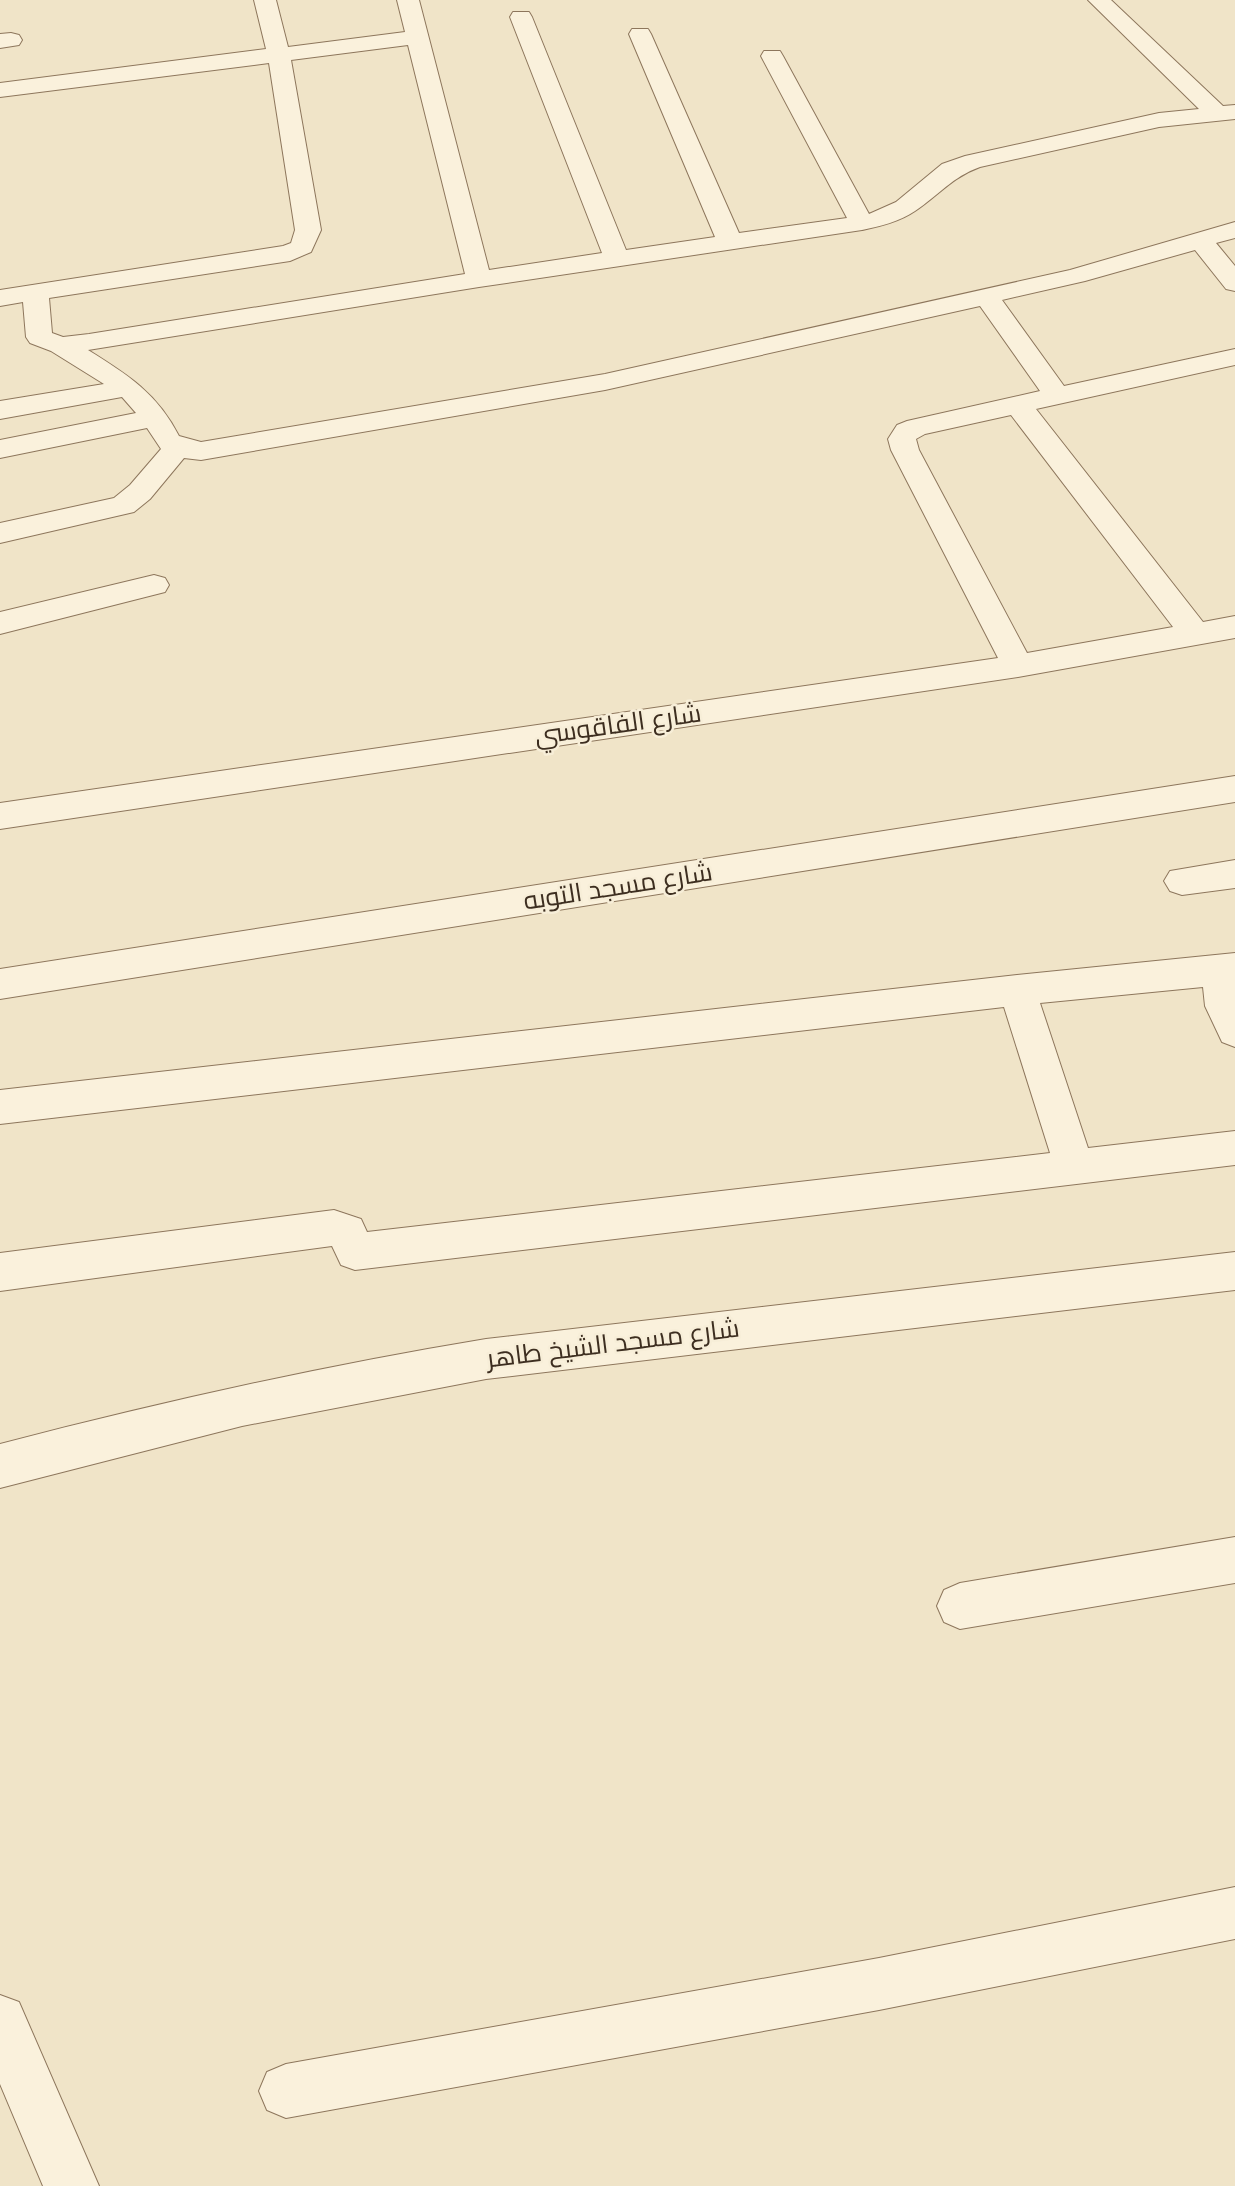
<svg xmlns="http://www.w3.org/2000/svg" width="1235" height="2186" font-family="Spectral,Cairo,serif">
  <rect width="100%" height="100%" fill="#f0e4c8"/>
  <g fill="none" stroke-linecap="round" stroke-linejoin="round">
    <!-- minor casing -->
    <g stroke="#8d765c" stroke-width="2">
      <path id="minor" d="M 254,0 L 276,0 L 288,47 L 405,32 L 397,0 L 419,0 L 489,270 L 602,253 L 510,17 L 513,12 L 529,12 L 532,17 L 626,250 L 715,237 L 629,34 L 632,29 L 648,29 L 651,34 L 739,233 L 847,218 L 761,56 L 764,51 L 780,51 L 783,56 L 869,214 L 896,202 L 942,164 L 965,156 L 1159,113 L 1199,109 L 1088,0 L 1111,0 L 1223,106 L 1235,105 L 1235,119 L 1159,127 L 980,167 C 952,177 939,195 915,211 C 899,222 880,226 862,230 L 479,287 L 88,350 C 128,375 157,393 179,436 L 201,442 L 605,374 L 1070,270 L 1235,222 L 1235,238 L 1216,243 L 1235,266 L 1235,291 L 1226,289 L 1195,250 L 1085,281 L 1002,300 L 1064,386 L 1235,349 L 1235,365 L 1036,409 L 1203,622 L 1235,616 L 1235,638 L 1018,677 L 0,829 L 0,803 L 998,658 L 891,450 L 888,439 L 897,425 L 907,421 L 1040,391 L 980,306 L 605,390 L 201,460 L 184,458 L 150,499 L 134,512 L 0,543 L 0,523 L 114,498 L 130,485 L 161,449 L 147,428 L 0,458 L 0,440 L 136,413 L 122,397 L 0,419 L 0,401 L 104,384 L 51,351 L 30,343 L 26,337 L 23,302 L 0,306 L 0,290 L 283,246 L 291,243 L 295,230 L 269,63 L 0,97 L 0,83 L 266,49 ZM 408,45 L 465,274 L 89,334 L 63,337 L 52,333 L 49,298 L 290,261 L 311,252 L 321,230 L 291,60 ZM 1011,415 L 1173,627 L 1027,653 L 919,450 L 916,439 L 925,434 Z
        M 11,33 L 19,35 L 22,40 L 19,45 L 0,48 L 0,34 Z
        M 154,575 L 165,578 L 169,585 L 165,592 L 0,634 L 0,612 Z
        M 1235,776 L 1235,802 L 0,999 L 0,969 Z
        M 1235,860 L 1235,888 L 1182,895 L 1170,891 L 1164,881 L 1170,871 Z
        M 1235,953 L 1235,1047 L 1222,1042 L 1205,1006 L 1203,987 L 1040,1003 L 1088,1148 L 1235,1131 L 1235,1165 L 355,1270 L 341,1265 L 332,1246 L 0,1291 L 0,1253 L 334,1210 L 361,1219 L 367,1232 L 1050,1153 L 1004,1007 L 0,1124 L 0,1090 L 1017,975 Z
        M 1235,1252 L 1235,1290 L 486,1379 L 242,1426 L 0,1488 L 0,1444 C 161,1402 322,1366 486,1339 Z
        M 1235,1537 L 1235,1583 L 960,1629 L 944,1622 L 937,1606 L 944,1590 L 960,1583 Z
        M 1235,1887 L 1235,1939 L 879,2010 L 286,2118 L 267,2110 L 259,2091 L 267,2072 L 286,2064 L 879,1958 Z
        M 0,1995 L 19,2002 L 99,2186 L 43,2186 L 0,2084 Z"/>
    </g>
    <!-- minor -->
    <use href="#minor" fill="#faf1dc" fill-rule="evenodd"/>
  </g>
  <g text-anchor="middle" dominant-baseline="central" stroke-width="5" stroke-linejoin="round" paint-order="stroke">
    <!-- street labels -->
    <g font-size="26" fill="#3d2e20" stroke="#f7eed8">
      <text transform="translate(618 725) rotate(-8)">شارع الفاقوسي</text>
      <text transform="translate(618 887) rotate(-9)">شارع مسجد التوبه</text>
      <text transform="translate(613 1344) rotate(-7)">شارع مسجد الشيخ طاهر</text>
    </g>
  </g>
</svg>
